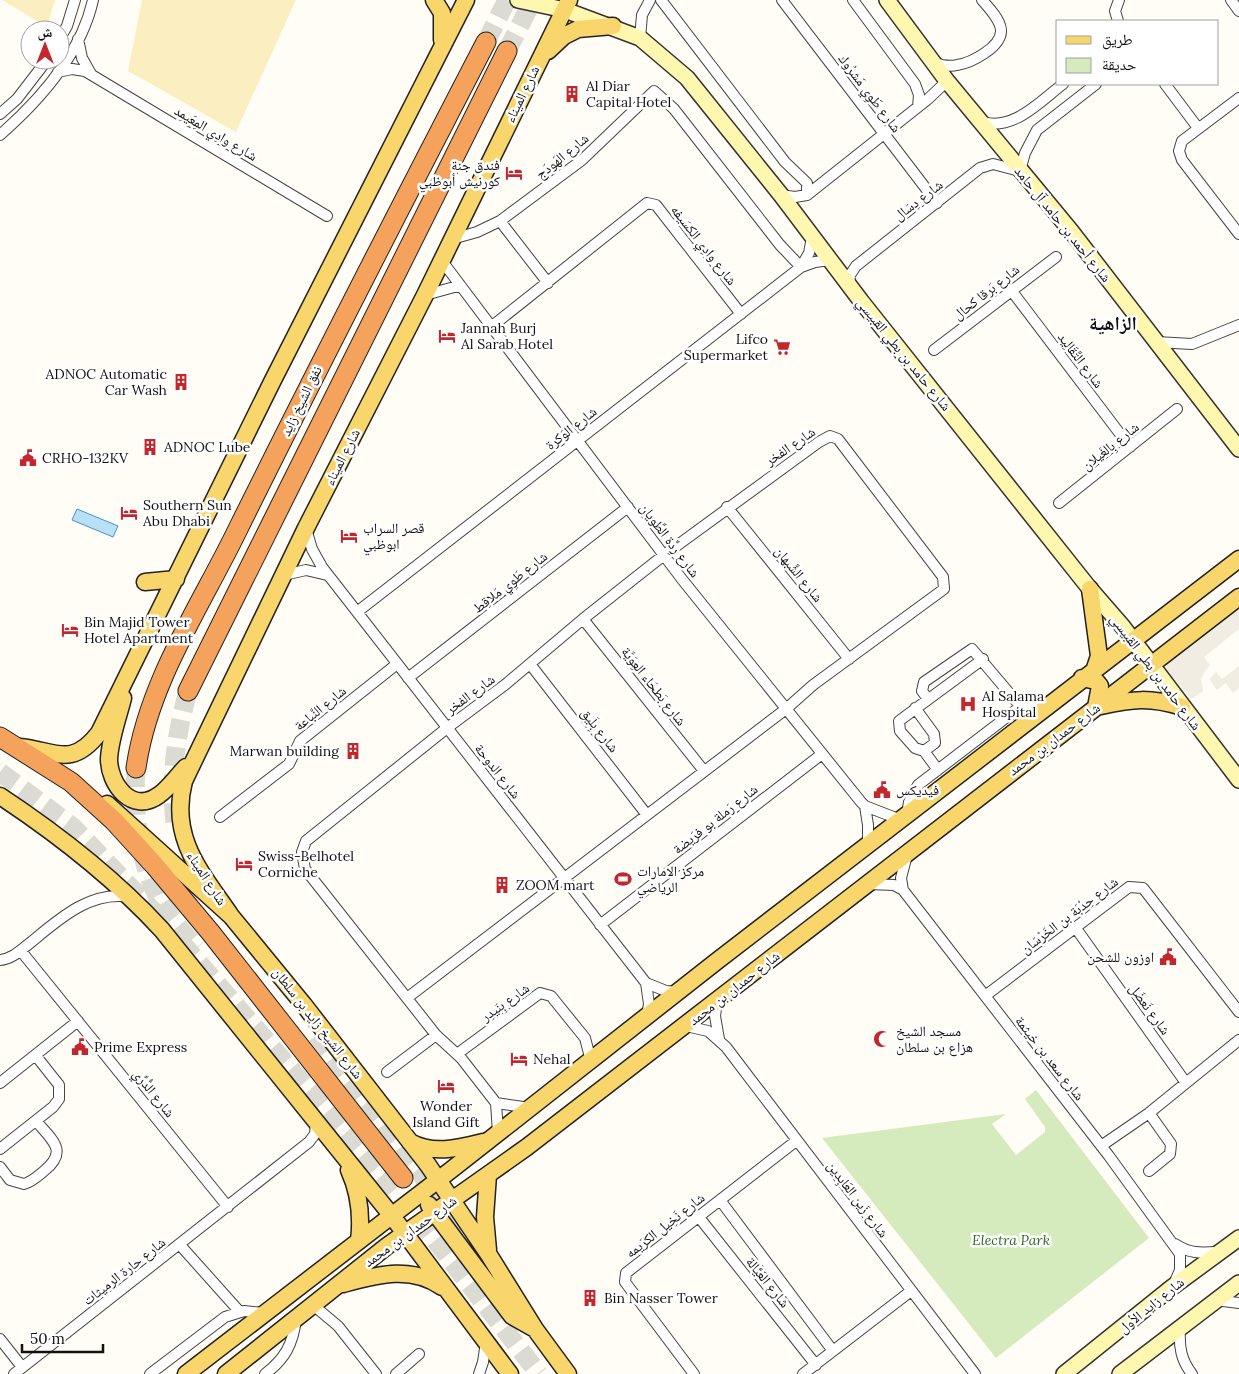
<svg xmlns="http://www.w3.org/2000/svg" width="1239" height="1374" font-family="Lora,'Noto Naskh Arabic',serif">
  <rect width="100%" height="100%" fill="#fffdf5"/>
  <!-- green -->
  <path fill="#d5ebbd" d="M 1036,1090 L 1149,1238 L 996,1358 L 822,1138 L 1006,1114 L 992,1124 L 1016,1155 L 1045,1132 L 1045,1127 L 1025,1099 Z"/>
  <!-- sand -->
  <path fill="#fbeec1" d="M 2,0 L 55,0 L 47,27 Z
    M 142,0 L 296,0 L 236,132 L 128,71 Z"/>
  <!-- plaza -->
  <path fill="#f1ede2" d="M 1239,608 L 1239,629 L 1204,657 L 1210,665 L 1201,678 L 1203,691 L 1191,699 L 1167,670 L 1167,662 Z
    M 1239,666 L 1239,688 L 1233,693 L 1226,683 L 1217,690 L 1211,682 L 1210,678 L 1216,672 L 1222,679 Z"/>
  <!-- water -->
  <path fill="#b9e0f7" stroke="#3f96cf" d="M 77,509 L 118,526 L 113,537 L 72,520 Z"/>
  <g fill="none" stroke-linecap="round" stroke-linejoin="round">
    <!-- highway-tunnel -->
    <path stroke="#dbdad3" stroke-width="19" stroke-dasharray="19 9" stroke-linecap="butt" d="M 486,42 L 507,0
      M 507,51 L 533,0
      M 136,768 C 133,812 139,864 161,903 C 171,919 185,934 197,948
      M 0,772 L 73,827 L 163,921
      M 175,822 C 170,776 176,735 188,691
      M 181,942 L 400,1195 L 539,1374
      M 317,1035 L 422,1175 L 480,1262"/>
    <!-- street casing -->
    <g stroke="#444" stroke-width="12">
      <path id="street" d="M 661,0 L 785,162 L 807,183 L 807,195
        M 782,0 L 937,203
        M 853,0 L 915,84 L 919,95 L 918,107
        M 1231,0 L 1239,11
        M 1118,21 L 1115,11 L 1119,0
        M 60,38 L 67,26 L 75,0
        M 640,38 L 642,15 L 650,0
        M 78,39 L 82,58 L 91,74
        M 934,63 C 941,65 949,67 957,65 C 971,63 1002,47 1001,30 C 1000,19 989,8 982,0
        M 58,72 L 72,69 L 85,71 L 327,216
        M 1165,84 L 1198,128
        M 1239,98 L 1182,141 L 1179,151 L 1182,160 L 1239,234
        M 0,114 L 17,99 L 47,60
        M 980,121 C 1012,133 1039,102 1063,84
        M 0,135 C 40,100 81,54 93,0
        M 781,195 L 795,197 L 807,195 L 928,99 L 947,81
        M 500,221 L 548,283
        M 452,239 L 477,232 L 500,221 L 582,160 L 654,91 L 674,109 L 780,245 L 801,267
        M 442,261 L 681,578 L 861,802 L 865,806 L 901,820
        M 801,267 L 809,253 L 812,237
        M 849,285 L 850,275 L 856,266 L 980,168 L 993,164 L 1020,171 L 1025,153 L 1037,130 L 1096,84
        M 1011,290 L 1130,447
        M 425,295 L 458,286
        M 491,327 L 647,203 L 656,205 L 741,314
        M 1156,342 L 1192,344 L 1239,325
        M 934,350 L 1056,257
        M 1059,503 L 1177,409
        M 727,507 L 849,659
        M 306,529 L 312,549 L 322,567 L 646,983 L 649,1004 L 647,1016
        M 284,575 L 306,570 L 327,575
        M 357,612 L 801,267 L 815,262 L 830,260
        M 583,619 L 704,771
        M 530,664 L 647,815
        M 408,678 L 628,507
        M 928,699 L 922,691 L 924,682 L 972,649 L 1021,707
        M 915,708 L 934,734 L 935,743 L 924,751
        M 938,770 L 924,751 L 915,748 L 900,731 L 899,721 L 983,659
        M 865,806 L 868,825 L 868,845
        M 907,815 L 909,802 L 918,785 L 1016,710 L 1028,705 L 1047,707
        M 220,817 L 289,764 L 300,741 L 397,664
        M 868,884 L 894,885 L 903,890 L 1109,1156 L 1180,1254 L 1180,1270 L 1174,1284
        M 903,890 L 901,878 L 907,855
        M 600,925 L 822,754
        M 1075,927 L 1186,1083
        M 21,951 L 228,1207
        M 0,960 C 12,959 21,950 30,943 C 58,920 90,890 130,897
        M 646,983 L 666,991 L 678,992
        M 985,996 L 1129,887 L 1143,888 L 1239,1012
        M 407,998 L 786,709 L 813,685 L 944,589 L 943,577 L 838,439 L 830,436 L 819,442 L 664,555 L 583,619 L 506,684 L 447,728 L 306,841 L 302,852 L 305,869 L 436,1035 L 461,1058 L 496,1103 L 498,1133
        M 717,1001 L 715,1016 L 719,1039
        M 686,1026 L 708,1031 L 726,1047 L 975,1374
        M 457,1054 L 540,993 L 551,996 L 585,1038 L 591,1061
        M 387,1072 L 436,1035
        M 0,1083 L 78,1021
        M 496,1103 L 530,1108
        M 1149,1113 L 1171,1144 L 1170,1154 L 1149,1171
        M 1101,1146 L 1149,1113 L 1239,1040
        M 0,1149 L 53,1107 L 59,1099 L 59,1085 L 36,1056
        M 0,1167 L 10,1180 L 24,1184 C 32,1182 38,1176 44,1171 C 69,1151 52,1140 36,1121
        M 720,1200 L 833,1351
        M 698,1216 L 816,1365
        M 1175,1244 C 1190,1254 1201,1253 1218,1252
        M 180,1245 L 239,1311
        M 1215,1300 L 1239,1303
        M 313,1305 L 338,1326 L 376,1374
        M 1180,1329 C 1179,1347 1181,1360 1192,1374
        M 0,1339 L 22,1367
        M 14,1374 L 309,1142 L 315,1134 L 316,1122
        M 150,1374 L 225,1317 L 244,1311 L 264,1313
        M 265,1374 C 285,1359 293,1344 296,1319
        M 396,1374 L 419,1354
        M 479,1374 L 483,1362 L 486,1342
        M 694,1374 L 625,1282 L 626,1273 L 796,1141
        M 803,1374 L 911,1291"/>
    </g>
    <!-- secondary casing -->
    <g stroke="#333" stroke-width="18">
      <path id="secondary" d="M 518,0 L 565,10 L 640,38 L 687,78 L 781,195 L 861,301 L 1090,589 L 1123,627 L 1239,780
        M 887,0 L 947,81 L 1071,231 L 1239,449
        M 1064,1374 L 1171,1288 L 1239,1238
        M 1120,1374 L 1239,1283"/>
    </g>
    <!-- primary casing -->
    <g stroke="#222" stroke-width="19">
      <path id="primary" d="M 434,0 L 442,13 L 442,40
        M 548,51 L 564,36 L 578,29 L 613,26
        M 145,582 L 176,579
        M 1090,589 L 1099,656 L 1095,668
        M 1082,678 L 1096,681 L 1100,686 L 1096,707
        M 123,698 C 118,718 110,739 109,759 C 109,784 132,815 159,795 C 169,788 177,776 186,767
        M 1101,706 C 1133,699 1150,697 1182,707
        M 19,747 C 55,750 71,769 99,733 L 272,382 L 466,0
        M 0,796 C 59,835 114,878 162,930 L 392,1216 L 510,1374
        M 107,804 L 231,916 L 304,1005 L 428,1165 L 489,1255 L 535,1329 L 568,1374
        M 231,916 C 201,872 169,838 184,781 L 306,528 L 425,295 L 569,0
        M 410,1142 C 433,1155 459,1148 483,1142
        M 349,1170 C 359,1192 362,1216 359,1241
        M 488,1175 L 485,1217 L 488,1250
        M 429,1205 L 512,1316 L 535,1329
        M 343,1284 C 377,1275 411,1265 442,1287
        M 186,1374 L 451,1170 L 717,961 L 1239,559
        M 226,1374 L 387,1246 L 527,1147 L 1239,597"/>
    </g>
    <!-- highway casing -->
    <g stroke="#222" stroke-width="21">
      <path id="highway" d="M 188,691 L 507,51
        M 0,737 L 71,782 L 114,821 L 155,866 L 211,933 L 403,1178
        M 136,768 C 148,683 200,607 237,531 C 318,367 402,204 486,42"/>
    </g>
    <!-- street -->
    <use href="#street" stroke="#fff" stroke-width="10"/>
    <!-- secondary -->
    <use href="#secondary" stroke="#fff6b0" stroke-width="15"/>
    <!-- primary -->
    <use href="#primary" stroke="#f9d66b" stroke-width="16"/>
    <!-- highway -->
    <use href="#highway" stroke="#f5a25d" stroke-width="19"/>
  </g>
  <!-- icons -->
  <defs>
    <g id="building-bare" transform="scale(1.35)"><path d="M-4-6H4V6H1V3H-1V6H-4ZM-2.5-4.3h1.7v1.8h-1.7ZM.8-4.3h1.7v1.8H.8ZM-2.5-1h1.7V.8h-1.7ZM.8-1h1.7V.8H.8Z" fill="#c4262e" stroke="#fff" stroke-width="2.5" paint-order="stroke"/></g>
    <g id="hotel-bare" transform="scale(1.35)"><path d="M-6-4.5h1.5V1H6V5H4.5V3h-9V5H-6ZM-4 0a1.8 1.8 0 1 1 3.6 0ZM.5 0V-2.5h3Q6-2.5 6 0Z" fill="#c4262e" stroke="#fff" stroke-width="2.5" paint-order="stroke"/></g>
    <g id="supermarket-bare" transform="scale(1.35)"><path d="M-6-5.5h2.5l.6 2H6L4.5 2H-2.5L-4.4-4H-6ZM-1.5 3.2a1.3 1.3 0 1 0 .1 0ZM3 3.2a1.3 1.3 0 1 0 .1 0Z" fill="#c4262e" stroke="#fff" stroke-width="2.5" paint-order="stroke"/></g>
    <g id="civic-bare" transform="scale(1.35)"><path d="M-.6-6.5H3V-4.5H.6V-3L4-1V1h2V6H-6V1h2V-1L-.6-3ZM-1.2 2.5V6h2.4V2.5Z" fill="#c4262e" stroke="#fff" stroke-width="2.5" paint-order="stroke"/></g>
    <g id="hospital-bare" transform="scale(1.35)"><path d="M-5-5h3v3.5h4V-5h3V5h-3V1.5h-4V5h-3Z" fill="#c4262e" stroke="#fff" stroke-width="2.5" paint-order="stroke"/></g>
    <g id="stadium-bare" transform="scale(1.35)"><path d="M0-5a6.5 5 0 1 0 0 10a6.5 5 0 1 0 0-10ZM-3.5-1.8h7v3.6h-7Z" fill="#c4262e" stroke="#fff" stroke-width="2.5" paint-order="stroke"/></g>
    <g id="mosque-bare" transform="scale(1.35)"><path d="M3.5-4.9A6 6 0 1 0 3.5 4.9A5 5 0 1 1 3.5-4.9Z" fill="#c4262e" stroke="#fff" stroke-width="2.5" paint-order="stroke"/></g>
  </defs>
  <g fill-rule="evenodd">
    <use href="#building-bare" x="572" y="94"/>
    <use href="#hotel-bare" x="514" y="173"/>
    <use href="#hotel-bare" x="447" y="336"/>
    <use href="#supermarket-bare" x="782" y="347"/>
    <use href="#building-bare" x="181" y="382"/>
    <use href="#building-bare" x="150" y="447"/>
    <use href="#civic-bare" x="28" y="458"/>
    <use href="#hotel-bare" x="129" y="513"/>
    <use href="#hotel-bare" x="349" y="536"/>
    <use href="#hotel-bare" x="70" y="630"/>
    <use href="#hospital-bare" x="968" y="704"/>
    <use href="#building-bare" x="353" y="751"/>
    <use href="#civic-bare" x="882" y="790"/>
    <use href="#hotel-bare" x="244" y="864"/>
    <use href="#stadium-bare" x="623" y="879"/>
    <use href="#building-bare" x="502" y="885"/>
    <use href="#civic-bare" x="1168" y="957"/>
    <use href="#mosque-bare" x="882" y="1039"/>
    <use href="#civic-bare" x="80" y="1047"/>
    <use href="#hotel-bare" x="519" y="1059"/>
    <use href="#hotel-bare" x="446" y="1086"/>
    <use href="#building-bare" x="590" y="1298"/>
  </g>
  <g text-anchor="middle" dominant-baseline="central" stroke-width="5" stroke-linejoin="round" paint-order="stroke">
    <!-- poi labels -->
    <g font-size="14" fill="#111" stroke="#fff" text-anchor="start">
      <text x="586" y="86">Al Diar<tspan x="586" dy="16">Capital Hotel</tspan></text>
      <text x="500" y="165" text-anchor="end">فندق جنة<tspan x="500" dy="16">كورنيش أبوظبي</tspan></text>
      <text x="461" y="328">Jannah Burj<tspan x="461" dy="16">Al Sarab Hotel</tspan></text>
      <text x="768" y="339" text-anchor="end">Lifco<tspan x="768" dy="16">Supermarket</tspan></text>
      <text x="167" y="374" text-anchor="end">ADNOC Automatic<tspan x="167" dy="16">Car Wash</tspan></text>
      <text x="164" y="447">ADNOC Lube</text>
      <text x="42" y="458">CRHO-132KV</text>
      <text x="143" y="505">Southern Sun<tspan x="143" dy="16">Abu Dhabi</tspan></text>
      <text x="363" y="528">قصر السراب<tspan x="363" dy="16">ابوظبي</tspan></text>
      <text x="84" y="622">Bin Majid Tower<tspan x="84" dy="16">Hotel Apartment</tspan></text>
      <text x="982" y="696">Al Salama<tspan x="982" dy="16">Hospital</tspan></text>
      <text x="339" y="751" text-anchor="end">Marwan building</text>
      <text x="896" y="790">فيديكس</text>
      <text x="258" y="856">Swiss-Belhotel<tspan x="258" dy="16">Corniche</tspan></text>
      <text x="637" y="871">مركز الامارات<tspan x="637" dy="16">الرياضي</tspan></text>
      <text x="516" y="885">ZOOM mart</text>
      <text x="1154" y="957" text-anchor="end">اوزون للشحن</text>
      <text x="896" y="1031">مسجد الشيخ<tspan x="896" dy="16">هزاع بن سلطان</tspan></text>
      <text x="94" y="1047">Prime Express</text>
      <text x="533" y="1059">Nehal</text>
      <text x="446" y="1106" text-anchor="middle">Wonder<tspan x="446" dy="16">Island Gift</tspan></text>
      <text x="604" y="1298">Bin Nasser Tower</text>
    </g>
    <!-- street labels -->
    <g font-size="14" fill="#111" stroke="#fff">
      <text transform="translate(870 93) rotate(53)">شارع طَوِي مَشرُوك</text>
      <text transform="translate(522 94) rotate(-64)">شارع الميناء</text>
      <text transform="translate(216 133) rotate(31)">شارع وادِي المِعَيمِد</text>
      <text transform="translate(562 156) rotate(-39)">شارع الهَودَج</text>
      <text transform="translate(918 200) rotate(-37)">شارع دِسَال</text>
      <text transform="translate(1063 224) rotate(51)">شارع أحمد بن حامد آل حامد</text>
      <text transform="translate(704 245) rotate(52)">شارع وادِي الكسَيفه</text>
      <text transform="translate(986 292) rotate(-38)">شارع بَرقا كحال</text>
      <text transform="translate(904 354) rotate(51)">شارع حامد بن بطي القبيسي</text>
      <text transform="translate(1081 360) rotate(53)">شارع التَّقَالِيد</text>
      <text transform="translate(301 401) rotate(-64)">نفق الشيخ زايد</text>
      <text transform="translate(571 428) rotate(-38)">شارع الوَكرة</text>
      <text transform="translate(790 446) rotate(-34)">شارع الفخر</text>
      <text transform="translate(1110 446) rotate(-38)">شارع بِالغَيلان</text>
      <text transform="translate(342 457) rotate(-63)">شارع الميناء</text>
      <text transform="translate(670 540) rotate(53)">شارع رِدَّة الطِّويان</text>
      <text transform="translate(799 574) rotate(51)">شارع الشَّبهان</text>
      <text transform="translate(510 582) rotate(-38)">شارع طَوِي مَلاقِط</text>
      <text transform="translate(1156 672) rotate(53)">شارع حامد بن بطي القبيسي</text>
      <text transform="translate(654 686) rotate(52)">شارع بَطحَاء العِوَيَّة</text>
      <text transform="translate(470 694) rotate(-36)">شارع الفخر</text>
      <text transform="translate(320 708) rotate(-39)">شارع النَّباعة</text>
      <text transform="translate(600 730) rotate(52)">شارع بِلَيق</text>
      <text transform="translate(1054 739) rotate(-37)">شارع حمدان بن محمد</text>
      <text transform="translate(498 771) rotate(52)">شارع الدوحة</text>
      <text transform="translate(715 819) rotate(-38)">شارع رَملة بو فرَيضة</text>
      <text transform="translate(207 878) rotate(57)">شارع الميناء</text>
      <text transform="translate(1069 915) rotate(-37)">شارع حِدْبَة بن الخَرْسَان</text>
      <text transform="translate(734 988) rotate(-38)">شارع حمدان بن محمد</text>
      <text transform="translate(505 1002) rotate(-35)">شارع بِنَيدِر</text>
      <text transform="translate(1150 1009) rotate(54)">شارع نَعضَل</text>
      <text transform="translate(318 1023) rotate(52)">شارع الشيخ زايد بن سلطان</text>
      <text transform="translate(1050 1058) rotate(52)">شارع سعد بن خيثمة</text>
      <text transform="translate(154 1093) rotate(51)">شارع الدُّرِّي</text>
      <text transform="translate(858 1199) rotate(53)">شارع زَين العَابِدين</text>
      <text transform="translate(665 1225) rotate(-38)">شارع نَخِيل الكرَيمه</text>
      <text transform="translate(410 1231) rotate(-36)">شارع حمدان بن محمد</text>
      <text transform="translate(124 1271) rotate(-38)">شارع حارة الرميثات</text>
      <text transform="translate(768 1282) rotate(51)">شارع العَيَّالة</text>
      <text transform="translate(1151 1305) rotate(-39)">شارع زايد الأول</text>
    </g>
    <!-- park labels -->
    <g font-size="14" font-style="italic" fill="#2f6b1f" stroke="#fff">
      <text x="1011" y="1240">Electra Park</text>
    </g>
    <!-- district labels -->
    <g font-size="19" font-weight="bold" fill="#111" stroke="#fff">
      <text x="1113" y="323">الزاهية</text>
    </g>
  </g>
  <!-- legend -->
  <rect x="1056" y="20" width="162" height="65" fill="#ffffff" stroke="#a0a0a0"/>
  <rect x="1066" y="36" width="25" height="8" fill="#f9d66b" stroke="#a0a0a0"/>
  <text x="1102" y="45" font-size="15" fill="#111111">طريق</text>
  <rect x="1066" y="58" width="25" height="15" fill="#d5ebbd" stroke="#a0a0a0"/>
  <text x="1102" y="70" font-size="15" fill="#111111">حديقة</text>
  <!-- north arrow -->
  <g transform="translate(45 45)"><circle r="24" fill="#ffffff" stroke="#a0a0a0"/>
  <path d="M0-4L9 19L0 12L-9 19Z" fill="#c4262e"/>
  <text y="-8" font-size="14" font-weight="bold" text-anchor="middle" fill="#111111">ش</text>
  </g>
  <!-- scale -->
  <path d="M22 1344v8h81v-8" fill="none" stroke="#111111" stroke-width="2.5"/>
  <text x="30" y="1344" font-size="15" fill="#111111" stroke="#ffffff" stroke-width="4" paint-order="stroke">50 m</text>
</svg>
